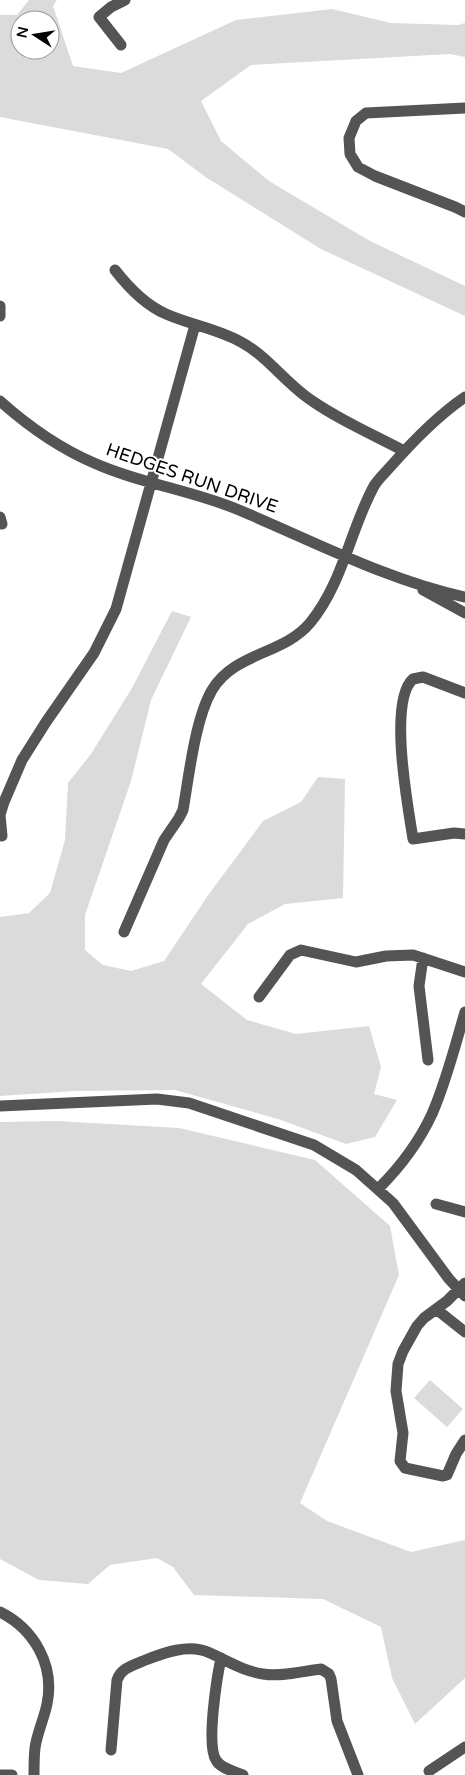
<svg xmlns="http://www.w3.org/2000/svg" width="465" height="1775" font-family="'Varela Round',sans-serif">
  <rect width="100%" height="100%" fill="#fff"/>
  <!-- green -->
  <path fill="#dbdbdb" fill-rule="evenodd" d="M 29,0 L 57,0 L 53,6 L 73,66 L 121,73 L 236,20 L 332,9 L 391,23 L 458,25 L 465,23 L 465,57 L 450,54 L 251,65 L 201,101 L 221,141 L 269,181 L 370,241 L 465,286 L 465,316 L 321,249 L 207,178 L 168,149 L 0,117 L 0,15 L 17,15 ZM 20,20 L 50,20 L 50,50 L 20,50 Z
    M 172,611 L 191,617 L 151,700 L 131,781 L 85,915 L 85,950 L 103,965 L 131,971 L 164,961 L 209,894 L 263,821 L 301,802 L 318,777 L 345,779 L 343,898 L 285,904 L 248,924 L 201,984 L 247,1020 L 296,1034 L 369,1026 L 381,1067 L 374,1094 L 397,1100 L 375,1137 L 346,1144 L 278,1119 L 175,1090 L 75,1091 L 0,1096 L 0,917 L 29,913 L 50,893 L 65,840 L 68,783 L 91,754 L 132,688 Z
    M 56,1121 L 179,1128 L 315,1160 L 390,1226 L 399,1275 L 300,1503 L 327,1521 L 411,1552 L 465,1540 L 465,1678 L 415,1724 L 392,1678 L 381,1627 L 323,1599 L 194,1595 L 173,1567 L 157,1558 L 110,1565 L 88,1584 L 39,1580 L 0,1559 L 0,1122 Z
    M 430,1380 L 463,1409 L 447,1427 L 414,1398 Z"/>
  <g fill="none" stroke-linecap="round" stroke-linejoin="round">
    <!-- minor -->
    <path stroke="#545454" stroke-width="11" d="M 121,45 L 99,17 L 111,7 L 125,0
      M 465,108 L 366,113 L 356,121 L 349,138 L 350,154 L 358,167 L 375,176 L 455,207 L 465,212
      M 115,270 C 129,288 145,305 166,314 C 191,325 218,329 241,342 C 267,356 284,381 308,398 C 337,419 372,434 404,451
      M 0,306 L 0,316
      M 0,401 C 28,426 59,448 94,463 C 141,484 192,490 239,510 C 311,540 389,581 465,597
      M 0,517 L 2,524
      M 423,590 L 465,613
      M 465,693 L 423,677 L 413,679 C 388,701 408,807 413,839 L 454,833 L 465,834
      M 2,836 L 0,815 L 4,802 L 22,760 L 46,722 L 94,653 L 116,609 L 195,325
      M 124,932 L 164,840 L 179,818 L 183,810 C 189,776 195,719 212,690 C 235,652 283,655 310,623 C 343,583 350,530 374,486 C 378,479 385,473 391,466 C 413,441 437,416 465,397
      M 423,958 L 419,986 L 428,1060
      M 259,997 L 290,955 L 301,950 L 356,962 L 386,956 L 413,955 L 465,972
      M 0,1106 L 157,1099 L 189,1103 L 314,1145 L 356,1170 L 393,1203 L 449,1279 L 465,1296
      M 379,1188 C 400,1167 419,1142 432,1114 C 446,1082 455,1046 465,1012
      M 436,1204 L 465,1212
      M 465,1283 L 447,1301 L 424,1318 L 417,1326 L 403,1351 L 398,1364 L 396,1391 L 403,1433 L 400,1461 L 405,1468 L 443,1476 L 447,1475 L 456,1454 L 465,1440
      M 436,1309 L 465,1332
      M 0,1612 C 34,1629 55,1665 47,1704 C 44,1719 37,1733 35,1748 C 34,1757 34,1766 34,1775
      M 221,1658 C 217,1677 206,1745 216,1760 C 221,1769 234,1771 243,1775
      M 111,1750 L 117,1680 C 121,1668 132,1666 143,1661 C 163,1653 189,1643 210,1653 C 228,1661 243,1671 263,1674 C 282,1677 302,1671 321,1669 L 329,1674 L 331,1679 L 337,1721 L 358,1775
      M 429,1771 L 465,1747
      M 0,1775 L 12,1775"/>
  </g>
  <g text-anchor="middle" dominant-baseline="central" stroke-width="4" stroke-linejoin="round" paint-order="stroke">
    <!-- street labels -->
    <g font-size="18" fill="#000" stroke="#fff">
      <text transform="translate(192 478) rotate(19)">HEDGES RUN DRIVE</text>
    </g>
  </g>
  <!-- north arrow -->
  <g transform="translate(35 35) rotate(282)"><circle r="24" fill="#ffffff" stroke="#999999"/>
  <path d="M0-4L9 19L0 12L-9 19Z" fill="#000000"/>
  <text y="-8" font-size="14" font-weight="bold" text-anchor="middle" fill="#000000">N</text>
  </g>
</svg>
